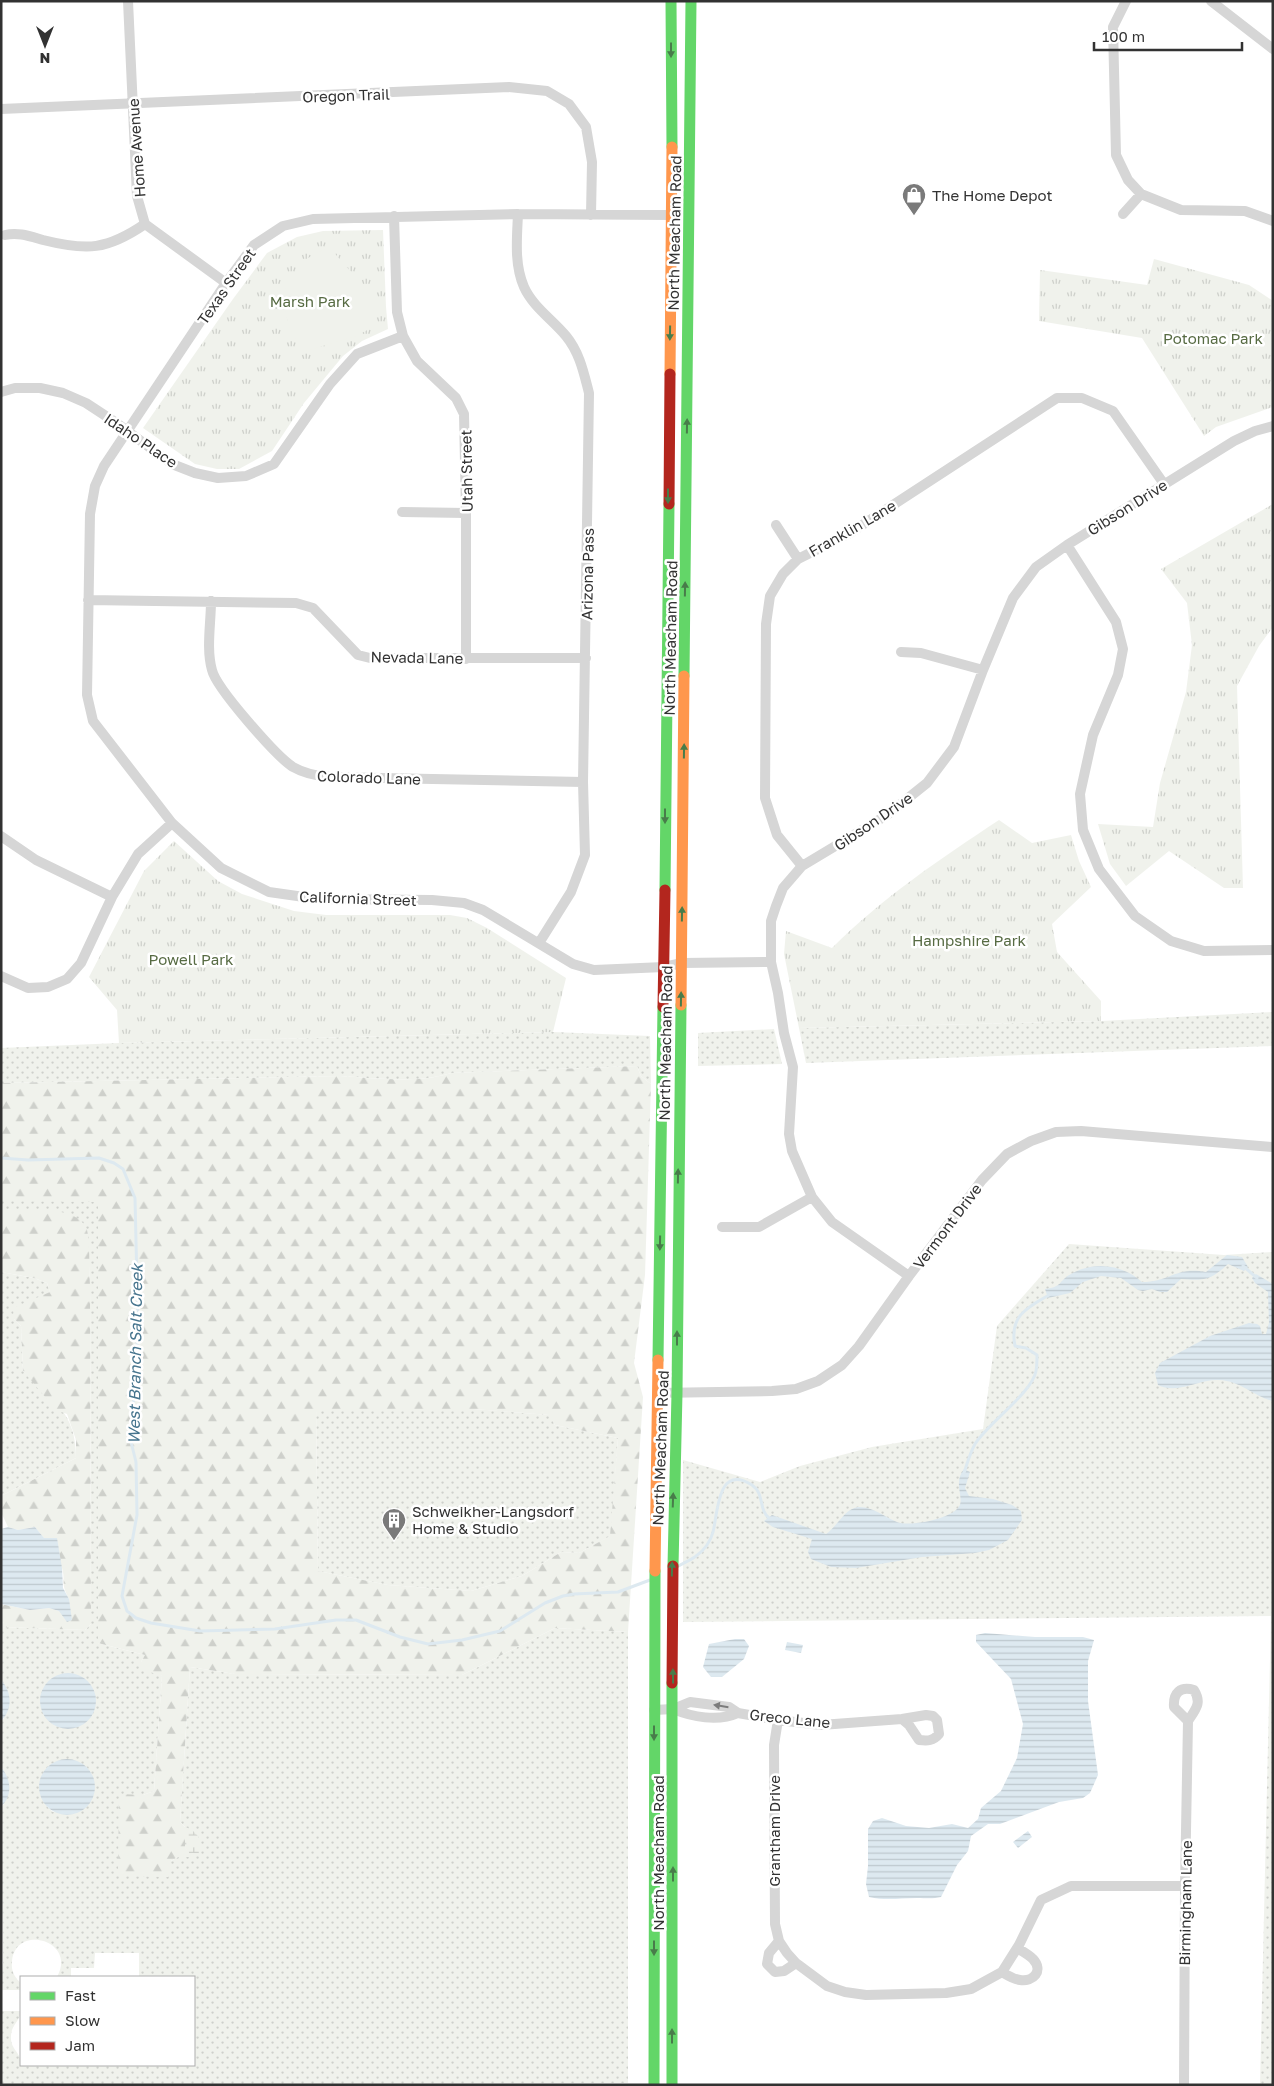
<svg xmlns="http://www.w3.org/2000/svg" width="1274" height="2086" font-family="'Golos Text',sans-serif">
  <defs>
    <pattern id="grass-dots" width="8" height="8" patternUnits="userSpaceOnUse" patternTransform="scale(1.25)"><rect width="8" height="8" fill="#f0f2ec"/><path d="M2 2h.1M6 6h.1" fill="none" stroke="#ced0cb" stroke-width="1.8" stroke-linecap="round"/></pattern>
    <pattern id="forest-firs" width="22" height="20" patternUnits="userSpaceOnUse" patternTransform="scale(1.25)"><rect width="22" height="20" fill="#f0f2ec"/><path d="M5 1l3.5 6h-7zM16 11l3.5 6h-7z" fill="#ced0cb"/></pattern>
    <pattern id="wetland-marsh" width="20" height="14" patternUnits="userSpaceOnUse" patternTransform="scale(1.25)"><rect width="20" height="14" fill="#f0f2ec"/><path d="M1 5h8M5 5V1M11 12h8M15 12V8" fill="none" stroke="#ced0cb"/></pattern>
    <pattern id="park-tufts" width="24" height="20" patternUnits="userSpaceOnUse" patternTransform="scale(1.25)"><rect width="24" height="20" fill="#f0f2ec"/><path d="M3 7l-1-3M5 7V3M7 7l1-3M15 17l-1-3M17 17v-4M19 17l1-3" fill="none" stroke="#ced0cb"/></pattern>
    <pattern id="water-rules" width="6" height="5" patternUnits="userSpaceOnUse" patternTransform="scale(1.25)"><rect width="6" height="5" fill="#dde9f0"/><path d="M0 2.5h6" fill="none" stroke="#bec8ce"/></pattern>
  </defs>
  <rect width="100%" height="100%" fill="#fff"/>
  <!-- grass -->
  <path fill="url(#grass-dots)" fill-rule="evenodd" d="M 1273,1012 L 1273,1046 L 806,1063 L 799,1028 L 1101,1021 Z
    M 774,1029 L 782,1064 L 698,1066 L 698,1033 Z
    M 553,1032 L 650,1036 L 651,1084 L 641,1076 L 637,1066 L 451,1073 C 416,1084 377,1078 340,1076 L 1,1083 L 1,1048 L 119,1043 Z
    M 1,1201 L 98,1201 L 98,1643 L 145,1655 L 141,1662 L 162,1676 L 154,1791 L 143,1795 L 171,1861 L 178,1857 L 191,1857 L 185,1847 L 185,1827 L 180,1822 L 190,1667 L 235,1674 L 462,1675 L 555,1628 L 628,1632 L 628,2083 L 1,2085 L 1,2011 L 21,2011 C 21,2020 11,2025 11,2036 C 10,2050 21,2051 21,2065 L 194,2065 L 194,1977 L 139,1977 L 139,1953 L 95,1953 L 94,1968 L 71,1968 L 71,1977 L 57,1977 C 78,1939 13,1923 12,1963 C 11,1971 15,1978 21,1983 L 21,1990 L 1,1990 L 3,1963 L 1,1807 L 4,1804 L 3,1769 L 1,1767 L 1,1721 L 4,1718 L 3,1682 L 1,1680 L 1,1627 L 85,1630 L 91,1624 L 90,1284 L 87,1230 L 43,1210 L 1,1209 ZM 50,1765 L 90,1771 L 95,1787 L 53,1812 C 37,1798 35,1780 50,1765 Z
    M 1069,1244 L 1224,1255 L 1273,1252 L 1273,2085 L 1260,2085 L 1271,1616 L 683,1622 L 683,1460 L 760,1482 L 800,1466 L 872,1447 L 983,1429 L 997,1326 Z
    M 1,1272 L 34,1278 L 47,1283 L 50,1292 L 14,1319 L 21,1326 L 23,1371 C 53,1400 76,1412 76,1458 L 1,1496 Z
    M 316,1409 L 474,1409 L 550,1415 L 555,1425 L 618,1438 L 611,1536 L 579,1553 L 561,1552 L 522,1576 L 471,1591 L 388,1585 L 318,1571 Z"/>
  <!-- forest -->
  <path fill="url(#forest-firs)" fill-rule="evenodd" d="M 637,1066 L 641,1076 L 651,1084 L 645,1275 L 634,1363 L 643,1397 L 628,1632 L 555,1628 L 462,1675 L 235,1674 L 190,1667 L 180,1822 L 185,1827 L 185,1847 L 192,1857 L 178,1857 L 171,1861 L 168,1877 L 118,1876 L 119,1794 L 143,1795 L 154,1791 L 162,1676 L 141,1669 L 141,1662 L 145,1655 L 98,1643 L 98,1202 L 1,1201 L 1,1083 L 340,1076 C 377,1078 416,1084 451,1073 ZM 316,1409 L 474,1409 L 549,1415 L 555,1425 L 618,1438 L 610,1536 L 579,1553 L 561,1552 L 522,1576 L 471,1591 L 388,1585 L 318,1571 Z
    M 1,1209 C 23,1210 78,1204 87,1230 C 90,1241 89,1270 90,1284 L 91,1624 L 85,1630 L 1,1627 L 1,1604 L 30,1610 L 49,1608 L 59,1611 L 69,1599 C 60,1583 66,1582 62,1568 C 59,1557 43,1537 35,1527 L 18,1530 L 8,1527 L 1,1512 L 1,1496 L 76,1458 L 76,1440 L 67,1414 L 56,1410 L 23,1371 L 21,1326 L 14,1319 L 13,1308 L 50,1292 L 47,1283 L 34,1278 L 1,1272 Z"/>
  <!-- wetland -->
  <path fill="url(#wetland-marsh)" d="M 185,1827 C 197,1831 207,1844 197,1856 L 192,1857 L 185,1847 Z"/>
  <!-- park -->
  <path fill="url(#park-tufts)" d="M 383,230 L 386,307 L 388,329 L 362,341 L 343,356 L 304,403 L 272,451 L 239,469 L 217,469 L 195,464 L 143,428 L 233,299 L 267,253 L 297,237 L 323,231 Z
    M 1154,259 L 1249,285 L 1273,301 L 1273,407 L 1216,427 L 1204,436 L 1142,338 L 1039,321 L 1040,270 L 1147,285 Z
    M 1273,504 L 1273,627 L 1259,646 L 1237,686 L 1243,888 L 1224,888 L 1169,851 L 1126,886 L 1110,864 L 1098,824 L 1153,827 L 1160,783 L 1186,692 L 1192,645 L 1187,603 L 1161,569 Z
    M 999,820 L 1032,843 L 1071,835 L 1079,861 L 1091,887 L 1052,924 L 1057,952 L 1101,1001 L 1101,1021 L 799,1028 L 784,954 L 786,931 L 832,948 C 882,898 940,859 999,820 Z
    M 174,841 L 218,881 L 242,894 L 294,911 L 326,915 L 450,915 L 467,918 L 487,928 L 566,978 L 553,1032 L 119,1043 L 117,1010 L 89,977 L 144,871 Z"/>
  <!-- garden -->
  <path fill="#f0f2ec" d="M 329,247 L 370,293 L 379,309 L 375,326 L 356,336 L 306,351 C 283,328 286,314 285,283 L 308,258 Z"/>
  <!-- water -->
  <path fill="url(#water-rules)" d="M 1227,1255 L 1242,1257 L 1248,1267 L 1244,1271 L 1228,1264 C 1211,1280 1204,1281 1181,1279 L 1167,1292 L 1160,1292 L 1152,1289 L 1143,1291 L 1138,1290 L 1121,1278 L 1101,1276 L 1083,1282 L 1070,1293 L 1048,1298 L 1045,1289 C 1063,1287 1058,1281 1071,1274 C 1094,1261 1122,1264 1142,1282 C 1170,1282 1176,1266 1206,1272 Z
    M 1256,1274 L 1273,1284 L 1273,1401 C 1253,1396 1241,1381 1219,1380 C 1198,1379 1177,1395 1158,1385 L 1155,1373 L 1160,1363 L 1210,1336 L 1249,1323 L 1257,1324 L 1260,1326 L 1262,1334 L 1266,1334 L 1269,1323 L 1268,1292 L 1255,1283 L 1252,1278 Z
    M 964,1469 L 970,1472 L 965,1488 L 969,1496 L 993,1499 L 1012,1505 L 1021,1511 L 1022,1520 L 1008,1540 L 989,1550 L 975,1553 L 922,1557 L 856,1568 L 831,1567 L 811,1559 L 808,1552 L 812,1539 L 773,1527 L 764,1521 L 772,1515 L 826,1534 C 837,1527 844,1509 858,1507 C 872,1506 885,1517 897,1522 C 910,1527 949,1519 958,1508 C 966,1499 952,1484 964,1469 Z
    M 8,1527 L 18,1530 L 35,1527 L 44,1538 L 57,1538 L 62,1568 L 63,1588 L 69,1599 L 72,1620 L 67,1622 L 59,1611 L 49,1608 L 30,1610 L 1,1604 L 1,1529 Z
    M 985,1633 L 1035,1637 L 1083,1637 L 1094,1640 L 1088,1661 L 1088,1701 L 1098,1775 L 1090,1793 L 1083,1798 L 1059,1802 L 1000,1824 L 988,1824 L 971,1836 L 968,1851 L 957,1865 L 941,1897 C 933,1899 926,1898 917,1898 C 900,1898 887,1901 869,1897 L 866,1884 L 868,1866 L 868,1829 L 873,1821 L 882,1818 L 906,1826 L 929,1828 L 952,1824 L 968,1828 L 978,1819 L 981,1808 L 1001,1791 L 1017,1758 L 1023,1724 L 1011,1679 L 976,1642 L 976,1635 Z
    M 735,1639 L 744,1639 L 749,1646 L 744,1659 L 722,1677 L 711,1677 L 703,1667 L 709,1644 Z
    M 787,1642 L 803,1645 L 801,1653 L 785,1650 Z
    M40 1701a28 28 0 1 1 56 0a28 28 0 1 1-56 0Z
    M 1,1680 C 12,1692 13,1709 1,1721 Z
    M39 1787a28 28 0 1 1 56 0a28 28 0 1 1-56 0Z
    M 1,1767 C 11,1779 13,1795 1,1807 Z
    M 1028,1831 L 1032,1837 L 1018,1848 L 1013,1842 Z"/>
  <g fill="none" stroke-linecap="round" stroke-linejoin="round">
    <!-- stream -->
    <path stroke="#dde9f0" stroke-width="3" d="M 1,1158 L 28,1160 L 99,1158 L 114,1163 L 123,1169 L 135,1198 L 138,1327 L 131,1442 L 136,1462 L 137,1515 L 122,1596 L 127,1611 L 136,1618 L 151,1623 L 200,1631 L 275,1629 L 336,1620 L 356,1620 L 400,1637 L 428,1644 L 462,1640 L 500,1631 L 545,1603 L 563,1596 L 574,1594 L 618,1592 L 650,1580
      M 1243,1266 L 1257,1278
      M 964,1473 C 967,1464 970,1453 975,1444 C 989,1422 1032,1393 1036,1371 C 1037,1366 1037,1360 1037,1355 L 1026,1348 L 1015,1346 C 1009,1317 1026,1308 1049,1295
      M 676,1567 C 688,1561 699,1557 707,1545 C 709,1542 712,1536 713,1532 C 718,1513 717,1463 752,1485 C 765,1494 758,1509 769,1518"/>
    <!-- street -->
    <path stroke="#d6d6d6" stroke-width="10" d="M 128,1 L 137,196 L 145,224 L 226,283
      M 1126,1 L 1113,27 L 1116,155 L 1128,180 L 1141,194 L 1181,210 L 1245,211 L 1273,221
      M 1211,1 L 1273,49
      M 1,109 L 509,87 L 547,91 L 569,104 L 586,127 L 592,162 L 591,215
      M 518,214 C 517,238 514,264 524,287 C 533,307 553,320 566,336 C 580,353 584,374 589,393 L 583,782 L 585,855 L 571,892 L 539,943
      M 1123,214 L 1141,194
      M 672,215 L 518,214 L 313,219 L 283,226 L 254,245 L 226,283 L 104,466 L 95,486 L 90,514 L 87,695 L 93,721 L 172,823 L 221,868 L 269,892 L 318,899 L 432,900 L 464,903 L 483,910 L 573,964 L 594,970 L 664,967 L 682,963 L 771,962
      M 394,216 L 397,312 L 403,336 L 417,361 L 456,398 L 464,414 L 466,513 L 466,659
      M 5,235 C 18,232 29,236 43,240 C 87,251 107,250 145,224
      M 1,392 L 15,388 L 40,388 L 63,393 L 86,403 L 118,424 L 172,464 L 195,473 L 218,478 L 246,476 L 274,464 L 330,384 L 357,354 L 403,336
      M 402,512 L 466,513
      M 776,525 L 798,559
      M 1067,545 L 1116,622 L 1123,649 L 1118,675 L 1093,735 L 1080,794 L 1083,830 L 1099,869 L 1135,916 L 1171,941 L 1204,951 L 1273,950
      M 88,600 L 296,603 L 313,608 L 358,655 L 370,658 L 586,658
      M 211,601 C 211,623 206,649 212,670 C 216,688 277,757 293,767 C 305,774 316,776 330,777 L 583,782
      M 901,652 L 921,653 L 983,670
      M 1,836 L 36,860 L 112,897
      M 802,866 L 777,835 L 765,798 L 766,624 L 770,596 L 783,574 L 798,559 L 850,533 L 1057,398 L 1082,398 L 1113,411 L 1164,484
      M 1,976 L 28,988 L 48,987 L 67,979 L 81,963 L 112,897 L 138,854 L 172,823
      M 722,1227 L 759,1227 L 812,1197
      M 909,1276 L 832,1222 L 812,1197 L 792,1151 L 789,1134 L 793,1067 L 784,1033 L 778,993 L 771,962 L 771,921 L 776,906 L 783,888 L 802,866 L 887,815 L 927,783 L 954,747 L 983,670 L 1013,598 L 1036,567 L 1067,545 L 1234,441 L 1255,431 L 1273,426
      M 658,1393 L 772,1391 L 796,1389 L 818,1381 L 842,1365 L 859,1346 L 909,1276 L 982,1180 L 1007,1154 L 1031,1141 L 1056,1132 L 1081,1131 L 1273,1147
      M 654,1710 L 673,1709 L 690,1702 L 729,1707 L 738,1713 C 718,1722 692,1717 673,1709
      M 738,1713 L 778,1720 L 821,1725 L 902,1719 L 926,1715 L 933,1716 L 937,1720 L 939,1734 C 933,1741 928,1741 919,1740 L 909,1725 L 902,1719
      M 778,1720 L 774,1745 L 775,1924 L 779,1941 L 787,1953 L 796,1963 L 827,1986 L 845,1992 L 866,1995 L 946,1993 L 971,1989 L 1002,1972 L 1019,1945 L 1041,1900 L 1071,1886 L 1185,1886
      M 779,1941 L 769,1953 L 767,1964 L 775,1972 L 784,1971 L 796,1963
      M 1002,1972 C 1007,1975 1013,1979 1020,1980 C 1033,1982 1044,1971 1033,1959 C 1029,1955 1022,1951 1017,1948
      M 1184,2085 L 1185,1886 L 1188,1721 C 1196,1709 1202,1703 1194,1690 C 1180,1686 1173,1693 1174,1707 L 1188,1721"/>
    <!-- fast -->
    <path stroke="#63d668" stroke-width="11" d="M 671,1 L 672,147
      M 684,676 L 691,1
      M 665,890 L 669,504
      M 658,1360 L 663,1007
      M 673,1566 L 677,1393 L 681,1005
      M 672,1683 L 672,2085
      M 654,2085 L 655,1571"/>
    <!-- slow -->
    <path stroke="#ff974d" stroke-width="11" d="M 670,374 L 672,147
      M 681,1005 L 684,676
      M 655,1571 L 658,1360"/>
    <!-- jam -->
    <path stroke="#b3261e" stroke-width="11" d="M 669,504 L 670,374
      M 663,1007 L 665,890
      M 672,1683 L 673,1566"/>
  </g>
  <!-- one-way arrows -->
  <defs><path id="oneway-solid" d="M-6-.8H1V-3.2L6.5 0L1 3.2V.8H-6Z" transform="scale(1.25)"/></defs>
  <g fill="#487c4a">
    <use href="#oneway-solid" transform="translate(671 50) rotate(90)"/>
    <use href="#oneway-solid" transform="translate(670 333) rotate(91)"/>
    <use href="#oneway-solid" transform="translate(687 426) rotate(-89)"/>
    <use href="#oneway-solid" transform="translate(668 496) rotate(90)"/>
    <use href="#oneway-solid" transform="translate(685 589) rotate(-89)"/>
    <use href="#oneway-solid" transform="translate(684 751) rotate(-89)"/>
    <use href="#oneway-solid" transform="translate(665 816) rotate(90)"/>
    <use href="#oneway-solid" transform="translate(682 914) rotate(-89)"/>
    <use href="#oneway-solid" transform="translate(681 999) rotate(-89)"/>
    <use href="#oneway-solid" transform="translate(678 1176) rotate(-89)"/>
    <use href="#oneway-solid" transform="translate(660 1243) rotate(91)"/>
    <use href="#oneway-solid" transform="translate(677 1338) rotate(-90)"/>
    <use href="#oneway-solid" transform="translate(673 1500) rotate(-88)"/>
    <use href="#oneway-solid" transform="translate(672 1569) rotate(-89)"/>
    <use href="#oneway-solid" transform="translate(673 1676) rotate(-91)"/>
    <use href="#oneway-solid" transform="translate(654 1733) rotate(90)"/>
    <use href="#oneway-solid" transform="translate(673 1874) rotate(-90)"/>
    <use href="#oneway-solid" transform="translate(654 1948) rotate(90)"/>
    <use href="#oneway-solid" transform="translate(672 2036) rotate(-90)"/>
  </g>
  <use fill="#7c7c7c" href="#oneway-solid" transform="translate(721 1706) rotate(-171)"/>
  <!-- icons -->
  <defs>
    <g id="shop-pin" transform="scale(1.25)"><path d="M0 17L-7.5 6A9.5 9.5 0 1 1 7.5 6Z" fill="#7a7a7a" stroke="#fff"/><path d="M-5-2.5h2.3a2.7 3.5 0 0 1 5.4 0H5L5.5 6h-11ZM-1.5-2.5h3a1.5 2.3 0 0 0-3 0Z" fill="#fff"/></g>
    <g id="building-pin" transform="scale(1.25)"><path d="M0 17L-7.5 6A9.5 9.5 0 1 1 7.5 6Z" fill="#7a7a7a" stroke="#fff"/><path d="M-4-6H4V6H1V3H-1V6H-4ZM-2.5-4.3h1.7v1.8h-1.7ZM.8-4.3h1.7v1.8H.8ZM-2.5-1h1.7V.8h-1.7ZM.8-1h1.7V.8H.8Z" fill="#fff"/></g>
  </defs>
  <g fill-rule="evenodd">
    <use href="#shop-pin" x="914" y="195"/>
    <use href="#building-pin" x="394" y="1520"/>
  </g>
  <g text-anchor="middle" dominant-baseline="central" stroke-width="5" stroke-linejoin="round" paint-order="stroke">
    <!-- street labels -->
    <g font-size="15" fill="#323232" stroke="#fff">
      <text transform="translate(346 95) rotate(-2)">Oregon Trail</text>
      <text transform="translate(136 148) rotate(-94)">Home Avenue</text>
      <text transform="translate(674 233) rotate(-89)">North Meacham Road</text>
      <text transform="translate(226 286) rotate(-55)">Texas Street</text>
      <text transform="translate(141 440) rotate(34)">Idaho Place</text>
      <text transform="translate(466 471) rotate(-91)">Utah Street</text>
      <text transform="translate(1127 507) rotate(-32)">Gibson Drive</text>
      <text transform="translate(852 528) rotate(-30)">Franklin Lane</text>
      <text transform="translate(587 574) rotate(-89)">Arizona Pass</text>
      <text transform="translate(670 638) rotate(-89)">North Meacham Road</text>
      <text transform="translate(417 657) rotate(1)">Nevada Lane</text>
      <text transform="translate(369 777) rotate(2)">Colorado Lane</text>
      <text transform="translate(873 821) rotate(-34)">Gibson Drive</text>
      <text transform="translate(358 898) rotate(2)">California Street</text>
      <text transform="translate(665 1043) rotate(-89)">North Meacham Road</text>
      <text transform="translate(947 1226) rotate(-53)">Vermont Drive</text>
      <text transform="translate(660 1448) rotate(-88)">North Meacham Road</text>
      <text transform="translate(790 1718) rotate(6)">Greco Lane</text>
      <text transform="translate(774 1831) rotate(-90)">Grantham Drive</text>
      <text transform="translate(658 1853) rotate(-90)">North Meacham Road</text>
      <text transform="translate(1185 1903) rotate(-89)">Birmingham Lane</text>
    </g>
    <!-- poi labels -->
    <g font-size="15" fill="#323232" stroke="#fff" text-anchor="start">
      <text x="932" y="195">The Home Depot</text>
      <text x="412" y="1511">Schweikher-Langsdorf<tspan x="412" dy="17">Home &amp; Studio</tspan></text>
    </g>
    <!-- park labels -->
    <g font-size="15" fill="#576b43" stroke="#fff">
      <text x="310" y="301">Marsh Park</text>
      <text x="1213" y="338">Potomac Park</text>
      <text x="969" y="940">Hampshire Park</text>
      <text x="191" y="959">Powell Park</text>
    </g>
    <!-- water labels -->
    <g font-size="16" font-style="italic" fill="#47758e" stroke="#fff">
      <text transform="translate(135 1354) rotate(-89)">West Branch Salt Creek</text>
    </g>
  </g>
  <!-- border -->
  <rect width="1274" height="2086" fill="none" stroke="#323232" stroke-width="5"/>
  <!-- legend -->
  <rect x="20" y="1976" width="175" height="90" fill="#ffffff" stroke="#adadad"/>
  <rect x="30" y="1992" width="25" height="8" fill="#63d668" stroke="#adadad"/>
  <text x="65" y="2001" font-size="15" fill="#323232">Fast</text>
  <rect x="30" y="2017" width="25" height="8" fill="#ff974d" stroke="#adadad"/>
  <text x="65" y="2026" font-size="15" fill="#323232">Slow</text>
  <rect x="30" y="2042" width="25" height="8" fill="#b3261e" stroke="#adadad"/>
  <text x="65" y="2051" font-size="15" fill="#323232">Jam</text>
  <!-- north arrow -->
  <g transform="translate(45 45) rotate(180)" stroke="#ffffff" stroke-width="4" paint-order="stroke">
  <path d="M0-4L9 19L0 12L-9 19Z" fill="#323232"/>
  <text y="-8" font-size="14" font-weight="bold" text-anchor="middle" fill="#323232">N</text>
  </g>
  <!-- scale -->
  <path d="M1094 42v8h148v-8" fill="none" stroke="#323232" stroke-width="2.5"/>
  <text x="1102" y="42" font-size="15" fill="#323232" stroke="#ffffff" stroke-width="4" paint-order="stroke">100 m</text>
</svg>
